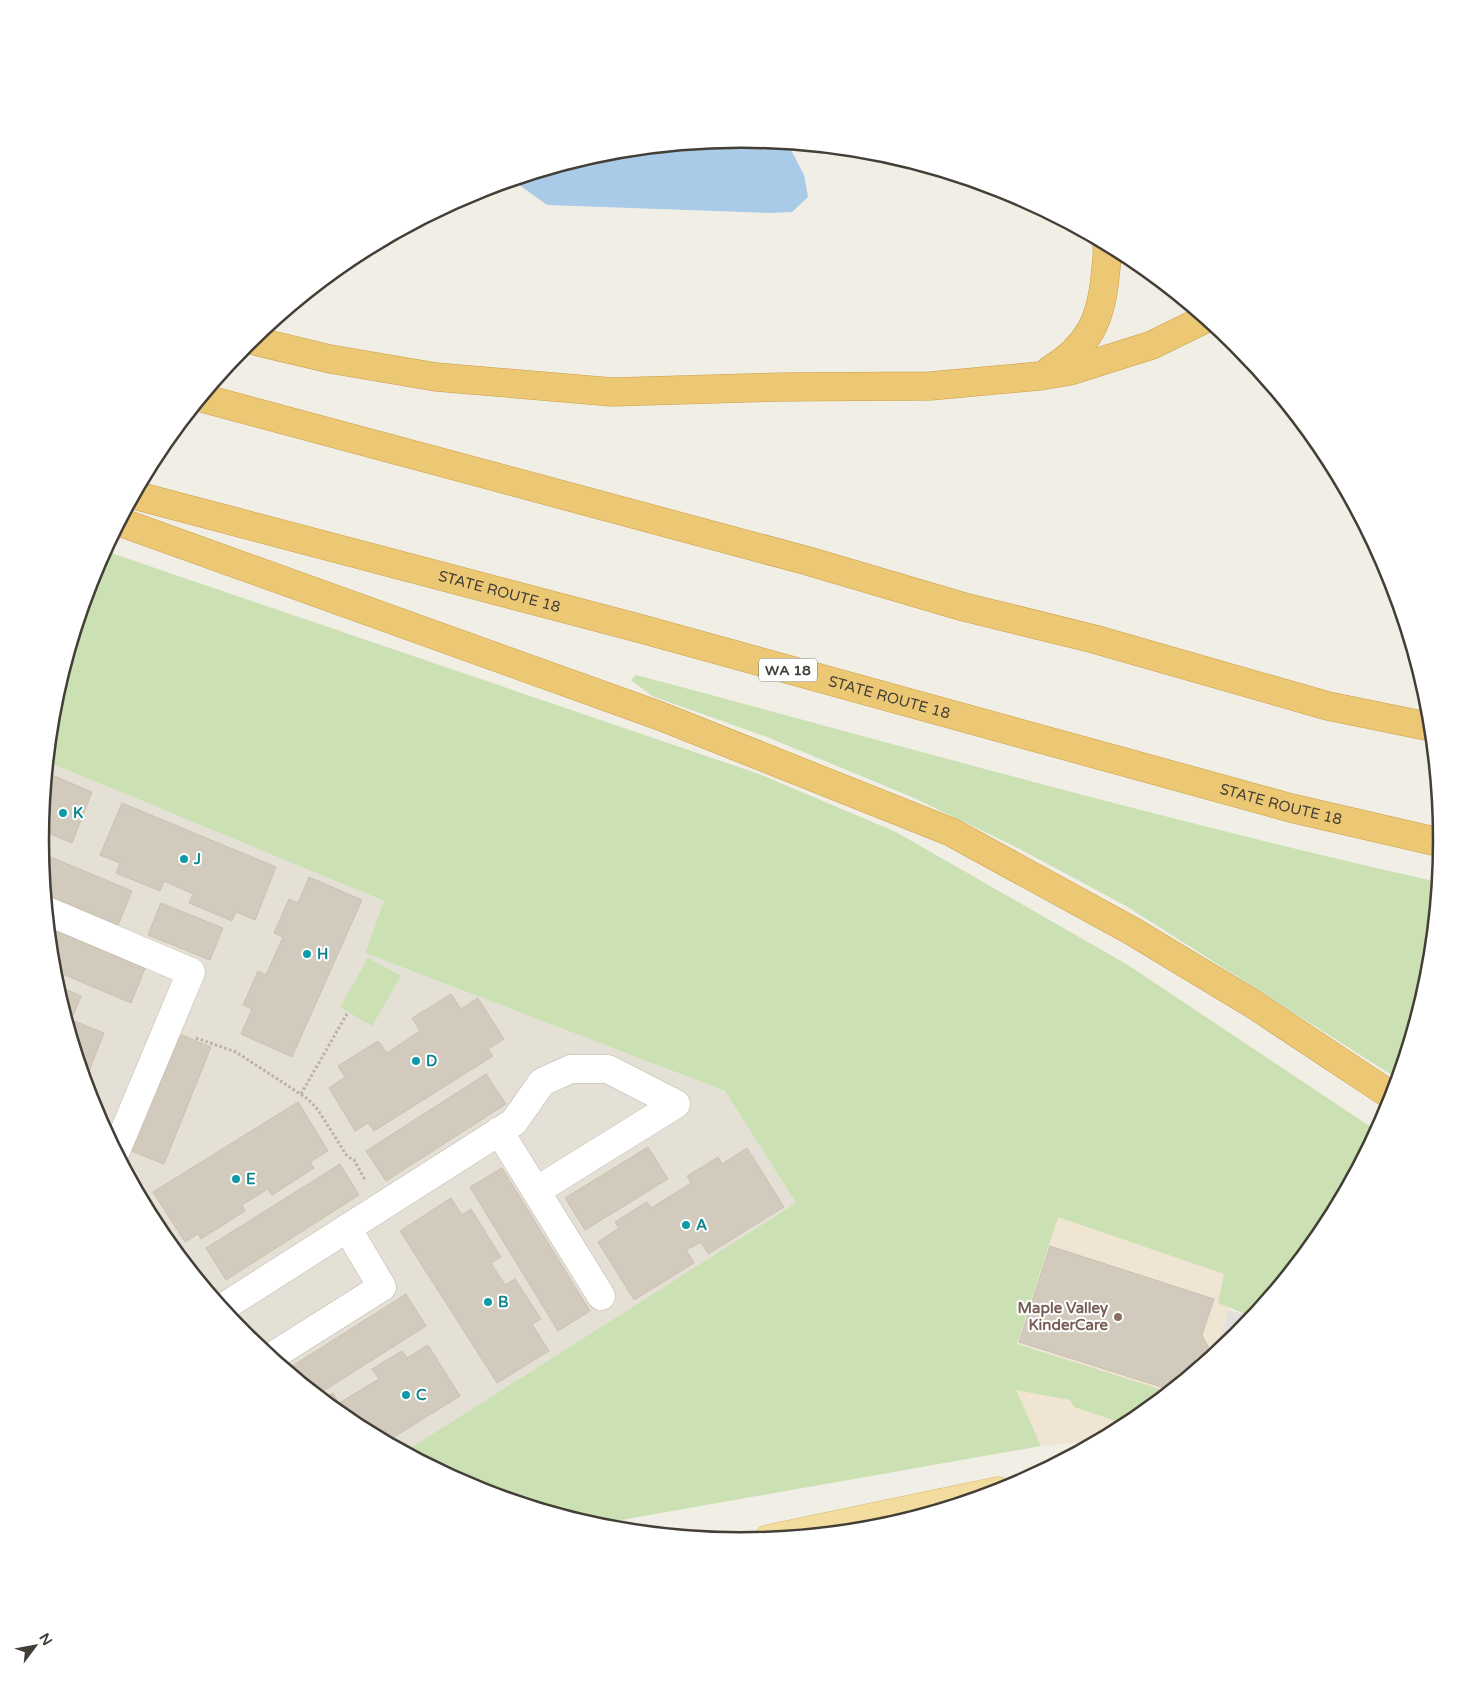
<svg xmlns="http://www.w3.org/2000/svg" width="1482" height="1681" font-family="'Varela Round',sans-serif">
  <rect width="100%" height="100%" fill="#f1eee6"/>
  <!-- residential -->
  <path fill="#e4e0d5" d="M 48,762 L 384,901 L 365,953 L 725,1091 L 796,1203 L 404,1452 L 351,1423 L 245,1336 L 158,1230 L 93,1108 L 53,977 L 40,840 Z"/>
  <!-- commercial -->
  <path fill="#f0e5d3" d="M 1017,1202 L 1225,1274 L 1229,1310 L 1252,1317 L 1236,1336 L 1130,1424 L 1097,1441 L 1041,1446 L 1016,1390 Z"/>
  <!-- green -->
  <path fill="#cbe0b3" d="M 105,551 L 759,774 L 896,832 L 1128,965 L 1377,1131 L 1324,1230 L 1252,1317 L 1218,1303 L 1224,1274 L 1058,1217 L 1017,1344 L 1169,1392 L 1128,1425 L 1074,1407 L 1070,1400 L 1016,1390 L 1041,1446 L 593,1525 L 472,1488 L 404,1452 L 796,1203 L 725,1091 L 365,953 L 384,901 L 48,762 L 54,703 L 93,572 Z
    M 636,675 C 903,746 1169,822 1438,882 L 1428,978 L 1398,1079 L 1126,906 L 1016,847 L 912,797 L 767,737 L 652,696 L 631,680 Z
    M 368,958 L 401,976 L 372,1026 L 340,1007 Z"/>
  <!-- parking -->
  <path fill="#e2e0dd" d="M 1229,1310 L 1252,1317 L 1236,1336 L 1214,1355 Z"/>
  <!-- water -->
  <path fill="#a9cbe7" d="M 741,140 L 788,144 L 804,175 L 808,197 L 792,212 L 770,213 L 547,205 L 518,184 L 516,180 L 605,153 Z"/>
  <!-- building -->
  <path fill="#d1cabd" stroke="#cbc1b1" d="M 47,773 L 92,792 L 72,843 L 48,833 L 45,842 L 40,840 Z
    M 122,803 L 276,867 L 255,920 L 236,912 L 232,921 L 189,903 L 193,894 L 164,881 L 160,891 L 116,873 L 120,863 L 100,855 Z
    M 41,853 L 132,891 L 118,925 L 45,894 Z
    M 309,877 L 362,900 L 292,1057 L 241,1034 L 252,1009 L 243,1005 L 258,971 L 266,975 L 283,937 L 274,933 L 289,899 L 298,903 Z
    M 161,903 L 223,928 L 210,960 L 148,935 Z
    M 56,931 L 145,968 L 131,1003 L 53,970 L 50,945 Z
    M 56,985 L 81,996 L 74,1014 L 63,1010 Z
    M 451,994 L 461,1009 L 478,998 L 504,1039 L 488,1049 L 493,1056 L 374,1131 L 368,1123 L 355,1131 L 329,1088 L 345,1077 L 338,1066 L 378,1041 L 387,1053 L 420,1031 L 412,1018 Z
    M 69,1019 L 104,1033 L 85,1081 L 67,1023 Z
    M 177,1033 L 211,1047 L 164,1164 L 129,1150 Z
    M 486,1074 L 506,1104 L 386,1181 L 366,1151 Z
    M 298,1102 L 328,1151 L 310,1162 L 314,1168 L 272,1195 L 268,1189 L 242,1205 L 245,1211 L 201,1239 L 198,1234 L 185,1242 L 153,1192 Z
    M 648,1147 L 668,1179 L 585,1230 L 565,1198 Z
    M 747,1148 L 784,1207 L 708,1254 L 701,1242 L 686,1250 L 694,1263 L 634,1300 L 598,1242 L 619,1228 L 615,1222 L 647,1202 L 651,1208 L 691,1183 L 687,1176 L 718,1157 L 722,1164 Z
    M 340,1164 L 359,1195 L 226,1280 L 206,1248 Z
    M 502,1168 L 590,1311 L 558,1331 L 470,1187 Z
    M 451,1198 L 462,1215 L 471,1209 L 501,1257 L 491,1263 L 505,1285 L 515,1279 L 541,1319 L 532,1324 L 549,1351 L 497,1383 L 400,1231 Z
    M 1050,1246 L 1214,1299 L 1202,1335 L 1210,1350 L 1195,1358 L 1189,1375 L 1171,1390 L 1019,1342 Z
    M 406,1294 L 426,1326 L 317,1395 L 286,1370 Z
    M 428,1345 L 460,1396 L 386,1442 L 351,1423 L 323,1400 L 333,1393 L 339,1403 L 379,1379 L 372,1369 L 402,1351 L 407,1358 Z"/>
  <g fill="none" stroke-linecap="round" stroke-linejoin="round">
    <!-- minor casing -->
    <g stroke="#beb8ad" stroke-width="29">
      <path id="minor" d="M 47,911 L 191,972 L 116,1151
        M 499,1131 L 601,1296
        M 222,1308 L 514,1122 L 542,1082 L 571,1069 L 608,1069 L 676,1104 L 536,1191
        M 271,1357 L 382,1287 L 347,1228"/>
    </g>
    <!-- major casing -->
    <g stroke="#d4ba70" stroke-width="29">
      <path id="major" d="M 768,1539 L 998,1491"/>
    </g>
    <!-- highway casing -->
    <g stroke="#ca9e47" stroke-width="29">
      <g id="highway">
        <path d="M 251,340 L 330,359 L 436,377 L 612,392 L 783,387 L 930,386 L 1040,376 L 1070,371 L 1152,345 L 1205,319"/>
        <path d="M 1050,370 C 1088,347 1101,320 1105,277 C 1106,266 1108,255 1107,245"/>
        <path d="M 202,398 L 808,561 L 964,607 L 1094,639 L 1328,706 L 1431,727"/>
        <path id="s1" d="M 134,495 L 638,628 L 1291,808 L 1442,843"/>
        <path d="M 120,522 L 660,716 L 951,832 L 1132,931 L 1253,1004 L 1392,1096"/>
      </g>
    </g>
    <!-- path -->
    <path stroke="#bbb19d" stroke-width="3" stroke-dasharray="2.5 2.5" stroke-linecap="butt" d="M 196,1038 L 236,1052 L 308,1099 L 318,1110 L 347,1156 L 354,1160 L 365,1180
      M 301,1094 L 348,1012"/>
    <!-- minor -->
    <use href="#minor" stroke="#fff" stroke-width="28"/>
    <!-- major -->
    <use href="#major" stroke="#f2dd9e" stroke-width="28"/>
    <!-- highway -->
    <use href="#highway" stroke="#ecc875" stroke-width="28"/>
  </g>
  <!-- markers -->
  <g fill="#0f9aa8" stroke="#fff" stroke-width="2">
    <circle cx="63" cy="813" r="5"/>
    <circle cx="184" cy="859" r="5"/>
    <circle cx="307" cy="954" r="5"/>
    <circle cx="416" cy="1061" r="5"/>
    <circle cx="236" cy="1179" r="5"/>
    <circle cx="686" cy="1225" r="5"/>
    <circle cx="488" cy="1302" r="5"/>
    <circle cx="406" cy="1395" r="5"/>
  </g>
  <circle fill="#8d6e63" stroke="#fff" stroke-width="2" cx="1118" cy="1317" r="5"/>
  <g text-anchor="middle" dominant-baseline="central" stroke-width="4" stroke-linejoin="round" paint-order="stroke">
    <!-- shield labels -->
    <rect fill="#fff" stroke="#7b7872" stroke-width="1" x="759" y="658.5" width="58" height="23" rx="4"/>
    <g font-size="14" font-weight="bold" fill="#433e36">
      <text x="788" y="670">WA 18</text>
    </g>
    <!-- street labels -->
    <g font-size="15" fill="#433e36" stroke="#fff">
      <text stroke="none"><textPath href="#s1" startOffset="378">STATE ROUTE 18</textPath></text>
      <text stroke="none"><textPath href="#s1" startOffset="782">STATE ROUTE 18</textPath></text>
      <text stroke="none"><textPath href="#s1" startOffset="1188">STATE ROUTE 18</textPath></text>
    </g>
    <!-- culture labels -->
    <g font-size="15" font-weight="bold" fill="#0d838f" stroke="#fff" text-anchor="start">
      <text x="73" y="813">K</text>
      <text x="194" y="859">J</text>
      <text x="317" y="954">H</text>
      <text x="426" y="1061">D</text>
      <text x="246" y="1179">E</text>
      <text x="696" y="1225">A</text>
      <text x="498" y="1302">B</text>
      <text x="416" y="1395">C</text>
    </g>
    <!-- education labels -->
    <g font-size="15" font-weight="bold" fill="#785e54" stroke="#fff" text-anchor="end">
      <text x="1108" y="1308">Maple Valley<tspan x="1108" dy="17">KinderCare</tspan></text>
    </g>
  </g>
  <!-- crop -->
  <path d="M0 0H1482V1681H0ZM49 840a692 692 0 1 1 1384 0a692 692 0 1 1-1384 0Z" fill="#fff" fill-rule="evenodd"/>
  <path fill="none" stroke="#433e36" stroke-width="2.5" d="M49 840a692 692 0 1 1 1384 0a692 692 0 1 1-1384 0Z"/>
  <!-- north arrow -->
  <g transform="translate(35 1646) rotate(58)" stroke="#ffffff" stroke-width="4" paint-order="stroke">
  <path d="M0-4L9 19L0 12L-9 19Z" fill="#433e36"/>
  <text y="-8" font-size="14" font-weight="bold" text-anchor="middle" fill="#433e36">N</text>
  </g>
</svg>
